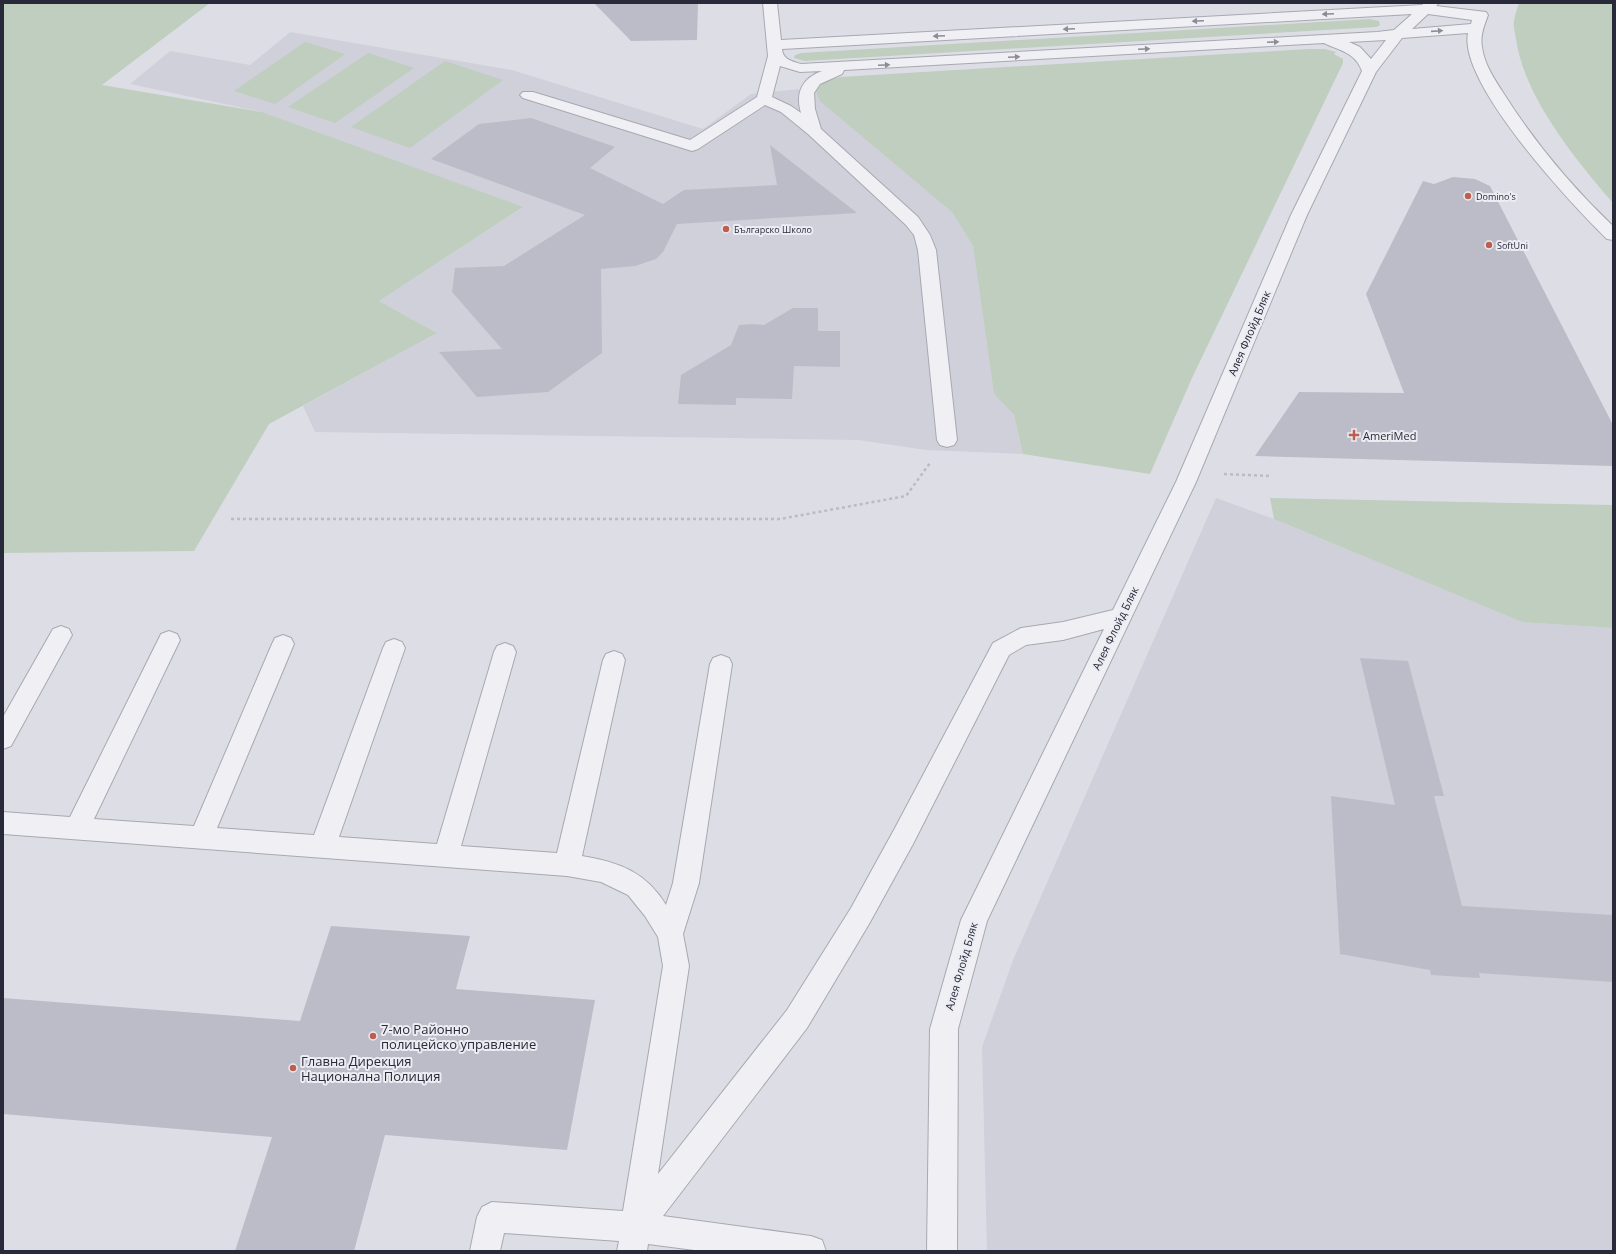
<svg xmlns="http://www.w3.org/2000/svg" width="1616" height="1254" font-family="'Open Sans',sans-serif">
  <rect width="100%" height="100%" fill="#dddee5"/>
  <!-- built -->
  <path fill="#cfd0d9" d="M 290,32 L 512,70 L 703,129 L 751,94 L 819,87 L 952,212 L 973,246 L 994,394 L 1014,415 L 1023,454 L 926,450 L 858,440 L 315,432 L 303,406 L 437,333 L 379,301 L 522,208 L 262,112 L 130,84 L 170,51 L 250,65 Z
    M 1216,498 L 1274,519 L 1522,622 L 1613,628 L 1613,1251 L 987,1251 L 982,1047 L 1013,960 Z"/>
  <!-- green -->
  <path fill="#bfcebf" d="M 3,3 L 210,3 L 102,85 L 262,112 L 523,207 L 379,301 L 437,333 L 269,424 L 194,551 L 3,553 Z
    M 1519,3 L 1613,3 L 1613,203 C 1576,160 1524,97 1516,39 C 1515,33 1513,26 1514,21 C 1515,15 1517,9 1519,3 Z
    M 1370,19 L 1379,21 L 1380,25 L 1377,27 L 805,61 L 794,58 L 795,55 L 801,53 Z
    M 305,42 L 345,54 L 275,104 L 234,91 Z
    M 1309,49 L 1325,49 L 1336,52 L 1334,54 L 1343,59 L 1343,63 L 1192,378 L 1150,474 L 1023,454 L 1014,415 L 994,394 L 973,246 L 952,212 L 820,101 L 816,91 L 823,82 L 840,77 Z
    M 368,53 L 414,68 L 335,123 L 288,107 Z
    M 445,61 L 503,80 L 410,148 L 351,127 Z
    M 1270,498 L 1613,505 L 1613,628 L 1522,622 L 1274,519 Z"/>
  <!-- building -->
  <path fill="#bbbcc7" d="M 594,3 L 698,3 L 697,40 L 631,41 Z
    M 531,118 L 615,147 L 590,168 L 663,204 L 684,190 L 777,185 L 770,145 L 857,213 L 677,224 L 663,252 L 656,259 L 635,266 L 601,269 L 602,353 L 548,392 L 477,397 L 439,352 L 502,349 L 452,292 L 455,268 L 504,266 L 585,215 L 431,159 L 479,124 Z
    M 1453,177 L 1475,179 L 1490,186 L 1613,425 L 1613,466 L 1255,456 L 1299,392 L 1404,393 L 1366,294 L 1423,181 L 1434,184 Z
    M 793,308 L 818,308 L 818,331 L 840,331 L 840,367 L 794,366 L 792,399 L 736,398 L 736,405 L 678,404 L 681,375 L 731,345 L 739,325 L 752,324 L 764,325 Z
    M 1360,658 L 1408,661 L 1444,796 L 1434,796 L 1462,906 L 1613,915 L 1613,982 L 1479,973 L 1480,978 L 1431,975 L 1430,970 L 1340,954 L 1331,796 L 1395,805 Z
    M 331,926 L 470,936 L 456,989 L 595,1000 L 567,1150 L 385,1135 L 354,1251 L 235,1251 L 272,1137 L 3,1114 L 3,998 L 300,1021 Z"/>
  <g fill="none" stroke-linecap="round" stroke-linejoin="round">
    <!-- minor casing -->
    <g stroke="#a7a8b1" stroke-width="2">
      <path id="minor" d="M 763,3 L 777,3 L 781,40 L 1422,5 L 1424,3 L 1439,3 L 1436,6 L 1486,12 L 1488,15 C 1484,26 1480,36 1482,47 C 1484,64 1495,80 1504,94 C 1535,143 1571,186 1613,226 L 1613,240 L 1607,239 C 1571,204 1458,83 1468,33 L 1402,38 L 1376,72 L 1307,215 L 1196,482 L 987,921 L 958,1029 L 957,1251 L 927,1251 L 930,1029 L 961,920 L 1104,629 L 1063,640 L 1026,645 L 1009,655 L 913,844 L 869,924 L 807,1028 L 663,1216 L 811,1236 L 822,1240 L 826,1251 L 702,1251 L 648,1244 L 647,1251 L 617,1251 L 619,1241 L 504,1233 L 500,1251 L 470,1251 L 477,1217 L 482,1207 L 492,1202 L 623,1211 L 663,966 L 658,937 L 645,916 L 628,895 L 601,882 L 567,876 L 3,834 L 3,812 L 70,817 L 161,634 L 169,631 L 177,634 L 180,640 L 94,819 L 194,826 L 272,644 L 275,638 L 283,635 L 291,638 L 294,644 L 217,828 L 314,835 L 383,648 L 386,642 L 394,639 L 402,642 L 405,648 L 339,837 L 437,844 L 494,652 L 497,646 L 505,643 L 513,646 L 516,652 L 461,846 L 557,853 L 603,660 L 606,654 L 614,651 L 622,654 L 625,660 L 582,856 C 619,862 646,872 666,905 L 673,883 L 710,664 L 713,658 L 721,655 L 729,658 L 732,664 L 699,883 L 683,934 L 689,966 L 658,1174 L 787,1010 L 851,908 L 895,828 L 993,643 L 1021,628 L 1063,622 L 1113,610 L 1176,482 L 1291,215 L 1362,71 C 1355,52 1340,51 1324,43 L 844,70 L 842,74 L 820,84 L 814,93 L 815,109 L 821,129 L 918,217 L 930,235 L 936,250 L 957,440 L 954,445 L 947,447 L 940,445 L 937,440 L 918,250 L 914,235 L 906,225 L 808,134 L 781,112 L 765,105 L 698,149 L 692,151 L 523,98 L 520,95 L 523,92 L 533,92 L 690,140 L 757,97 L 768,56 ZM 1412,14 L 1394,30 L 1377,32 L 801,64 C 792,61 783,60 782,49 ZM 1428,14 L 1472,20 L 1471,24 L 1412,29 ZM 1386,40 L 1371,59 L 1360,47 L 1349,42 ZM 780,66 L 800,72 L 822,71 C 802,78 795,93 801,113 L 791,106 L 772,97 Z
        M 61,626 L 69,629 L 72,635 L 11,746 L 3,749 L 3,717 L 53,629 Z"/>
    </g>
    <!-- path -->
    <path stroke="#bbbcc3" stroke-width="2.5" stroke-dasharray="3 3" stroke-linecap="butt" d="M 1224,474 L 1269,476
      M 231,519 L 780,519 L 906,496 L 930,463"/>
    <!-- minor -->
    <use href="#minor" fill="#efeff4" fill-rule="evenodd"/>
  </g>
  <!-- one-way arrows -->
  <defs><path id="oneway-solid" d="M-6-.8H1V-3.2L6.5 0L1 3.2V.8H-6Z"/></defs>
  <g fill="#8c8c96">
    <use href="#oneway-solid" transform="translate(1328 14) rotate(177)"/>
    <use href="#oneway-solid" transform="translate(1198 21) rotate(177)"/>
    <use href="#oneway-solid" transform="translate(1069 29) rotate(177)"/>
    <use href="#oneway-solid" transform="translate(1437 31) rotate(-4)"/>
    <use href="#oneway-solid" transform="translate(939 36) rotate(177)"/>
    <use href="#oneway-solid" transform="translate(1273 42) rotate(-3)"/>
    <use href="#oneway-solid" transform="translate(1144 49) rotate(-3)"/>
    <use href="#oneway-solid" transform="translate(1014 57) rotate(-3)"/>
    <use href="#oneway-solid" transform="translate(884 65) rotate(-3)"/>
  </g>
  <!-- markers -->
  <g fill="#bd5f4f" stroke="#ecedf3" stroke-width="1.5">
    <circle cx="1468" cy="196" r="4"/>
    <circle cx="726" cy="229" r="4"/>
    <circle cx="1489" cy="245" r="4"/>
    <path d="M1352 429h4v4h4v4h-4v4h-4v-4h-4v-4h4z"/>
    <circle cx="373" cy="1036" r="4"/>
    <circle cx="293" cy="1068" r="4"/>
  </g>
  <g text-anchor="middle" dominant-baseline="central" stroke-width="4" stroke-linejoin="round" paint-order="stroke">
    <!-- far-poi labels -->
    <g font-size="9" fill="#282939" stroke="#ecedf3" text-anchor="start">
      <text x="1476" y="196">Domino's</text>
      <text x="734" y="229">Българско Школо</text>
      <text x="1497" y="245">SoftUni</text>
    </g>
    <!-- street labels -->
    <g font-size="11" fill="#282939" stroke="#ecedf3">
      <text transform="translate(1249 333) rotate(-67)">Алея Флойд Бляк</text>
      <text transform="translate(1115 628) rotate(-64)">Алея Флойд Бляк</text>
      <text transform="translate(961 966) rotate(-74)">Алея Флойд Бляк</text>
    </g>
    <!-- poi labels -->
    <g font-size="11" fill="#282939" stroke="#ecedf3" text-anchor="start">
      <text x="1363" y="435">AmeriMed</text>
    </g>
    <!-- near-poi labels -->
    <g font-size="13" fill="#282939" stroke="#ecedf3" text-anchor="start">
      <text x="381" y="1029">7-мо Районно<tspan x="381" dy="15">полицейско управление</tspan></text>
      <text x="301" y="1061">Главна Дирекция<tspan x="301" dy="15">Национална Полиция</tspan></text>
    </g>
  </g>
  <!-- border -->
  <rect width="1616" height="1254" fill="none" stroke="#282939" stroke-width="8"/>
</svg>
